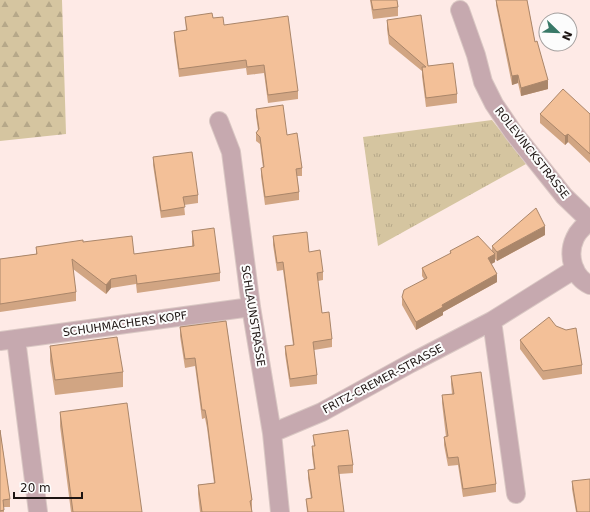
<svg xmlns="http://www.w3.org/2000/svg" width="590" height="512" font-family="'DejaVu Sans',sans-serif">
  <defs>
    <pattern id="forest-firs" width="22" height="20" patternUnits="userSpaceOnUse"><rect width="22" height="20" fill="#d5c5a0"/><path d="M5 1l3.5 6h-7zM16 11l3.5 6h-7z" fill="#b6a889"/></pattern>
    <pattern id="park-tufts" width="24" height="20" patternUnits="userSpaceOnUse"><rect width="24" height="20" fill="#d5c5a0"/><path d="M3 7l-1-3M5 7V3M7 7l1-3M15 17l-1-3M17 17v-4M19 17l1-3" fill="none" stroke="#b6a889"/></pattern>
  </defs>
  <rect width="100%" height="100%" fill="#feeae6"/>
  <!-- forest -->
  <path fill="url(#forest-firs)" d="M 0,0 L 62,0 L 66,134 L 0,141 Z"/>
  <!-- park -->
  <path fill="url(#park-tufts)" d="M 492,120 L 526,164 L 378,246 L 363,137 Z"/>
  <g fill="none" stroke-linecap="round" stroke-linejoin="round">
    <!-- street casing -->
    <g stroke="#dac8c4" stroke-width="20">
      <path id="street" d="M 460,10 L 476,55 L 483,82 L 494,104 L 513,132 L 564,196 L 590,221
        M 219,121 L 231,152 L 251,307 L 272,433 L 280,512
        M 590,221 C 584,226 578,231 575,238 C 567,255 573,277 590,285
        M 492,321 L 516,494
        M 16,339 L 38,512
        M 0,341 L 251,307
        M 272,433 L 322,412 L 411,363 L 492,321 L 575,269"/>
    </g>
    <!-- street -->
    <use href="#street" stroke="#c6a9af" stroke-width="18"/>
  </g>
  <!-- wall -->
  <path fill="#d1a583" d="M 370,0 L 397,0 L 398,7 L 398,16 L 373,19 Z
    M 496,0 L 527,0 L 535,42 L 548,89 L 521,96 L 518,83 L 512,85 L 496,5 Z
    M 185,17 L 213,18 L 224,25 L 298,91 L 298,99 L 268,103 L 264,73 L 247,75 L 246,68 L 179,77 L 174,40 L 174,32 L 186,30 Z
    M 387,20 L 428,66 L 457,94 L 457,103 L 426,107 L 422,76 L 422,71 L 389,44 L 387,29 Z
    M 256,109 L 287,135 L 302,168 L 302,176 L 297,176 L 299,192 L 299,200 L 265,205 L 261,176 L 261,168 L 263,168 L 260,144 L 256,141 L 256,133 L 258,130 L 256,116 Z
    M 540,114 L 590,114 L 590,163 L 568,142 L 565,145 L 540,123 Z
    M 153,157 L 198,195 L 198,203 L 184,205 L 185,215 L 161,218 L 153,165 Z
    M 192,231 L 220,273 L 220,281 L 137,293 L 136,284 L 111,288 L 106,294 L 73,269 L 76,292 L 76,301 L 0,312 L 0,259 L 36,254 L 36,247 L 83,242 L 134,254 L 192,246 Z
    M 545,235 L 497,261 L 495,259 L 495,262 L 491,264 L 497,282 L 443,312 L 443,315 L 416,330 L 402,305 L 402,297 L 424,279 L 422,276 L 422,268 L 450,254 L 450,251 L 492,251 L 492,246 Z
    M 273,236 L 309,252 L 323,272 L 323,280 L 318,281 L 322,313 L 332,339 L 332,347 L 314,350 L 317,375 L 317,384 L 290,387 L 285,354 L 285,346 L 293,345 L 283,270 L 277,271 L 273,245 Z
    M 226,321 L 252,500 L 252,512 L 200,512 L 198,494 L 198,485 L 214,483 L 207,428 L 205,418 L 202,419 L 195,366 L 185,368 L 180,336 L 180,327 Z
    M 520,340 L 582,365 L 582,374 L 543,380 L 520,349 Z
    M 50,346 L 123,372 L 123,387 L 55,395 L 50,361 Z
    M 451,376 L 496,484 L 496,492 L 463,497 L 458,465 L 448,466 L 444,445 L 444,437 L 446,437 L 442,403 L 442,395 L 452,394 L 451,384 Z
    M 60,412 L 142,512 L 71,512 L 60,426 Z
    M 0,430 L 10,499 L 10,507 L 4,507 L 4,512 L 0,512 Z
    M 313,435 L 353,465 L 353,473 L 339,474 L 344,512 L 307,512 L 306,499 L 311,499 L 308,478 L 308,470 L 314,469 L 312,454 L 312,446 L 314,446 Z
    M 572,481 L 590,512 L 576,512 L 572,489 Z"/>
  <!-- shaded-wall -->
  <path fill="#aa866a" d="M 518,75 L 518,83 L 512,85 L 512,76 Z
    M 548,80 L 548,89 L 521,96 L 521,88 Z
    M 568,134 L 568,142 L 565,145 L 565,136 Z
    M 545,226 L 545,235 L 497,261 L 497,252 Z
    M 495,254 L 495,262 L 488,266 L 488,258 Z
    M 497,274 L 497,282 L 443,312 L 443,315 L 416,330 L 416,322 L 442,305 Z
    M 111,279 L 111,288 L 106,294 L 106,285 Z"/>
  <!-- building -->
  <path fill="#f3c098" stroke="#aa866a" d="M 371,0 L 397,0 L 398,7 L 373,10 Z
    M 496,0 L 527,0 L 535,42 L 537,41 L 548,80 L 521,88 L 518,75 L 512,76 Z
    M 212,13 L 213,18 L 223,17 L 224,25 L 288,16 L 298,91 L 268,95 L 264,65 L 247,67 L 246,60 L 179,69 L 174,32 L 187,30 L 185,17 Z
    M 421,15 L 428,66 L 453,63 L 457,94 L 426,98 L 422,67 L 426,67 L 389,35 L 387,20 Z
    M 563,89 L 590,114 L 590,154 L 568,134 L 565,136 L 540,114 Z
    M 283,105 L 287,135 L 297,133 L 302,168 L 296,169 L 299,192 L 265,197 L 261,168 L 264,167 L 260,137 L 256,133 L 259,129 L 256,109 Z
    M 192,152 L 198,195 L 183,197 L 185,207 L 161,211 L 153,157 Z
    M 536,208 L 545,226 L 497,252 L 492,246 Z
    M 214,228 L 220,273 L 137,284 L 136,275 L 111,279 L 106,285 L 72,259 L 76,292 L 0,304 L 0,259 L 37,254 L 36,247 L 83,240 L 83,242 L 132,236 L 134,254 L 194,246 L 192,231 Z
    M 307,232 L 309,252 L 320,250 L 323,272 L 317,273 L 322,313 L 329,312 L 332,339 L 313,342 L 317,375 L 290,379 L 285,346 L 294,345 L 283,262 L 277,263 L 273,236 Z
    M 478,236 L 495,254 L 488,258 L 497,274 L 442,305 L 443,307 L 416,322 L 402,297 L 404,290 L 427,278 L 422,268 L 451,253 L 450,251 Z
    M 549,317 L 556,326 L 566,330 L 576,328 L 582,365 L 543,371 L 520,340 Z
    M 226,321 L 252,500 L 250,501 L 252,512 L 202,512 L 198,485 L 215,483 L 207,420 L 205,410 L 202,410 L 195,358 L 185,359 L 180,327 Z
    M 117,337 L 123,372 L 55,380 L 50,346 Z
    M 481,372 L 496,484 L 463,489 L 458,457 L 448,458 L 444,437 L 448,436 L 442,395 L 454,394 L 451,376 Z
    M 127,403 L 142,512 L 73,512 L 60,412 Z
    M 0,430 L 10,499 L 3,500 L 4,510 L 0,511 Z
    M 348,430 L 353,465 L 338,466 L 344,512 L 308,512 L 306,499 L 312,498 L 308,470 L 315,469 L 312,446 L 315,446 L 313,435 Z
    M 590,479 L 590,512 L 577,512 L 572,481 Z"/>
  <g text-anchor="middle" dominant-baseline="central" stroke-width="4" stroke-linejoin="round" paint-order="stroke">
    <!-- street labels -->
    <g font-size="11" fill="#1d1412" stroke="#fcfcfc">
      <text transform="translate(532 153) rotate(52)">ROLEVINCKSTRASSE</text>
      <text transform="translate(253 316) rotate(81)">SCHLAUNSTRASSE</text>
      <text transform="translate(125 324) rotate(-8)">SCHUHMACHERS KOPF</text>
      <text transform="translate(383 379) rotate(-28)">FRITZ-CREMER-STRASSE</text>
    </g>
  </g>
  <!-- north arrow -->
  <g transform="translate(558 32) rotate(113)"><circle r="19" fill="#fcfcfc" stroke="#a39f9e"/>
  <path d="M0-3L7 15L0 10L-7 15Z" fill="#387867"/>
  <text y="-6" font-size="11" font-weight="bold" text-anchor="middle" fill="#1d1412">N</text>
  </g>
  <!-- scale -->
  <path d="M14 492v6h68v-6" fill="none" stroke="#1d1412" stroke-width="2"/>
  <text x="20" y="492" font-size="12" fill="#1d1412" stroke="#fcfcfc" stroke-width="3" paint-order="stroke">20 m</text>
</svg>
